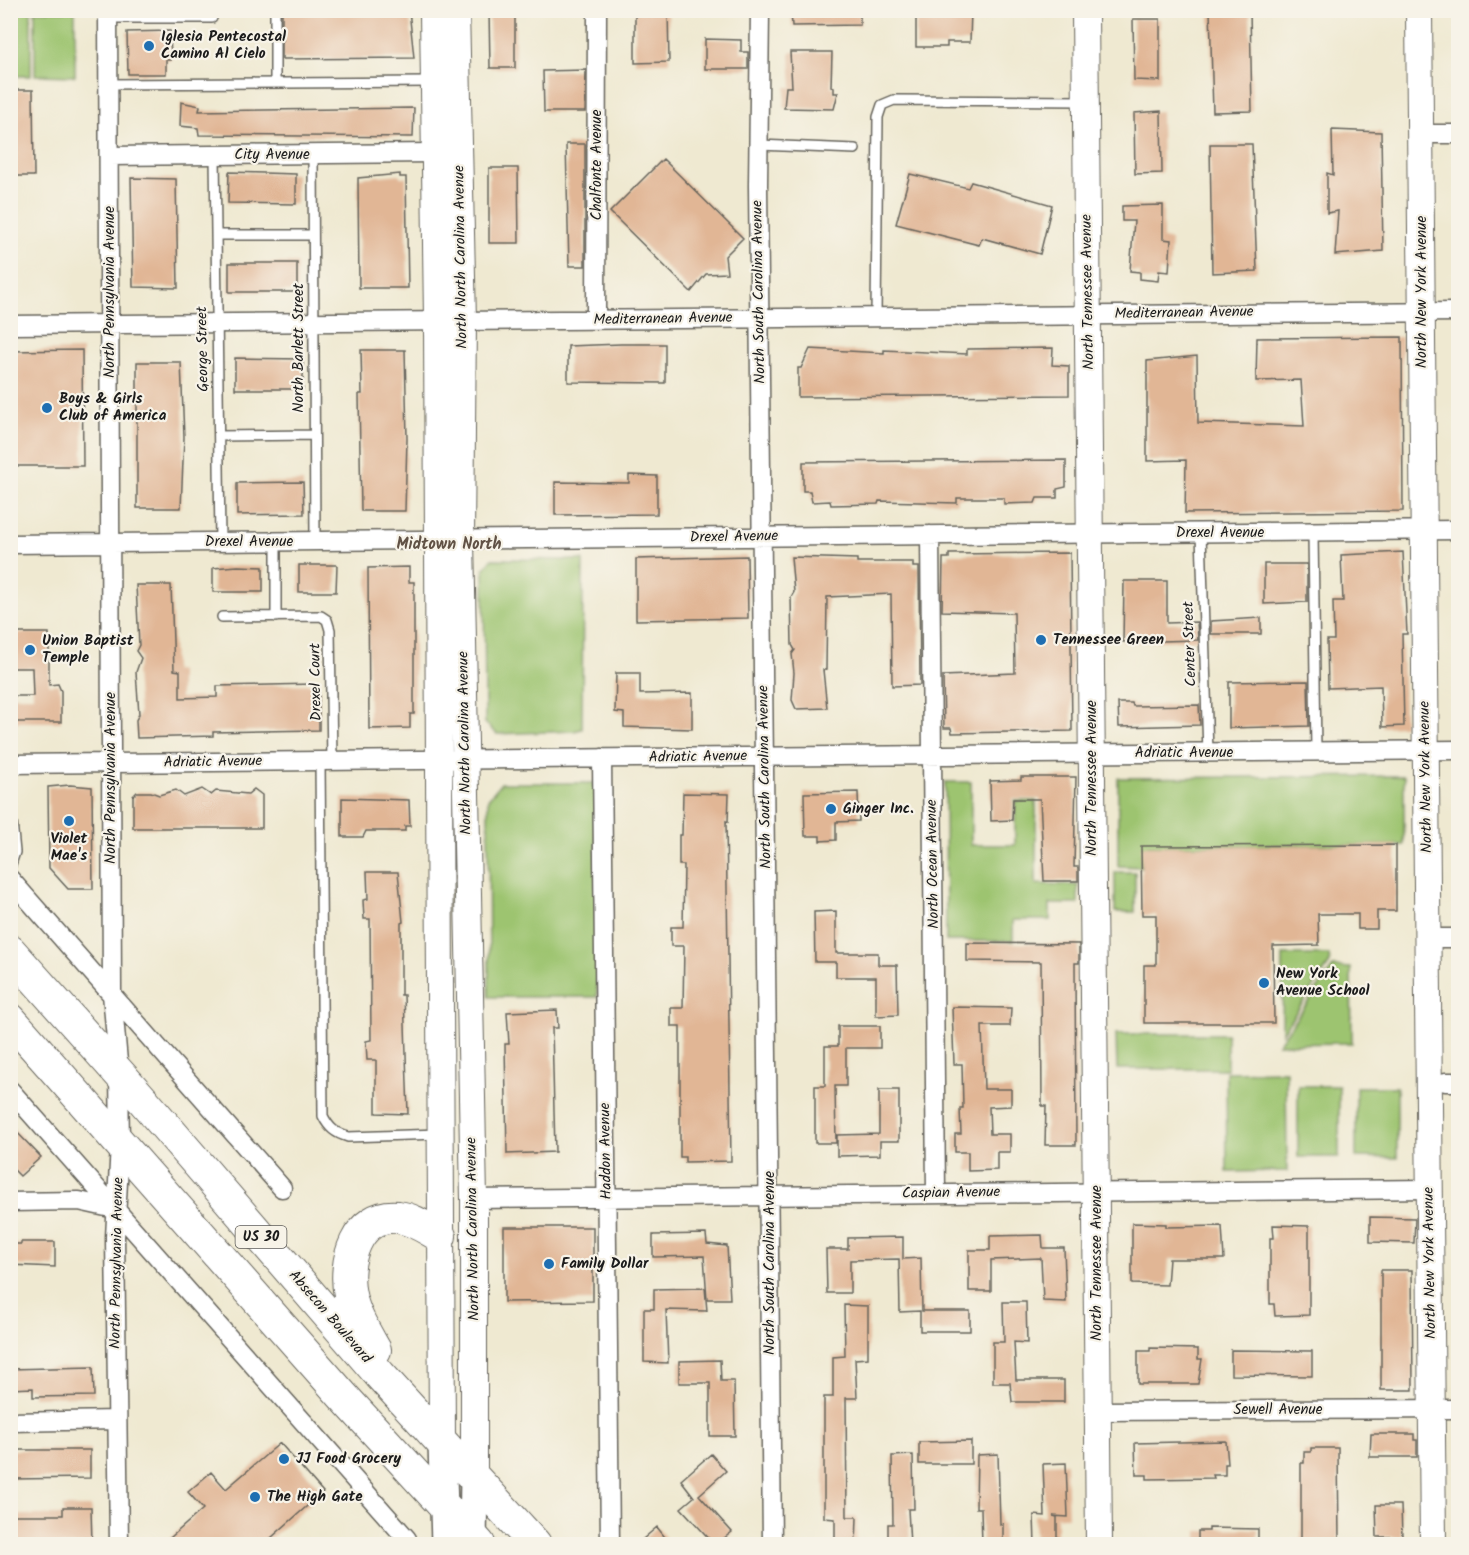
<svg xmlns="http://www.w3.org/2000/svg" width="1469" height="1555" font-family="Kalam,sans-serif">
  <rect width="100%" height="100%" fill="#f7f3e8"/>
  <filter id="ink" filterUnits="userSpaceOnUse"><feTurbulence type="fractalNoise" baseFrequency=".0167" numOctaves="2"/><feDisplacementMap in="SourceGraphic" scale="12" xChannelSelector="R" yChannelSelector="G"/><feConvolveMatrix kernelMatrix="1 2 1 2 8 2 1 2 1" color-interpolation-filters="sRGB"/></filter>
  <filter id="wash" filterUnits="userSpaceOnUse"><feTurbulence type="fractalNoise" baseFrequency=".008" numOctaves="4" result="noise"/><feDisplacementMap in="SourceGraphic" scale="24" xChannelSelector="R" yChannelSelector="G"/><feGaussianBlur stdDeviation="1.35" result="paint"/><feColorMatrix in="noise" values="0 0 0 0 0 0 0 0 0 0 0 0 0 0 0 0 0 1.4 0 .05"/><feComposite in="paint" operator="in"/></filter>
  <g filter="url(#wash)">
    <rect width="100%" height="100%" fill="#efe9d1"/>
    <!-- green -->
    <path fill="#9dc46f" stroke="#5c7046" stroke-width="1.5" d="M 14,11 L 31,11 L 31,76 L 11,76 L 11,17 Z
      M 35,11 L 75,11 L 75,76 L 35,75 Z
      M 492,559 L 583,560 L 582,729 L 574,731 L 497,734 L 485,723 L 484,569 Z
      M 1404,776 L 1404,845 L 1142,846 L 1141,867 L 1118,866 L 1118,778 Z
      M 945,782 L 971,782 L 971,845 L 1015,845 L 1015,801 L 1036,801 L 1036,884 L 1078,885 L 1078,904 L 1050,904 L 1050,920 L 1013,920 L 1013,941 L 946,941 Z
      M 501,783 L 596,783 L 597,997 L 489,997 L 488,799 Z
      M 1115,872 L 1135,872 L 1135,912 L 1115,912 Z
      M 1283,955 L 1329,955 L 1330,963 L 1282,1033 Z
      M 1333,967 L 1351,968 L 1352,1043 L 1278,1044 Z
      M 1116,1034 L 1227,1034 L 1227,1069 L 1117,1069 Z
      M 1286,1071 L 1287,1171 L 1227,1172 L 1226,1072 Z
      M 1298,1086 L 1339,1086 L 1339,1157 L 1298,1157 Z
      M 1356,1087 L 1397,1087 L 1397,1158 L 1356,1157 Z"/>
    <g id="blocks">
      <!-- building -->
      <path fill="#e1b695" d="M 282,10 L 409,10 L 414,58 L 282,59 Z
        M 489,10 L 515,10 L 515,68 L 490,68 Z
        M 635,10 L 668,10 L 669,62 L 635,63 Z
        M 822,10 L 860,14 L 860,25 L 792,26 L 791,11 Z
        M 916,10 L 971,10 L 970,42 L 947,42 L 947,47 L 916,47 Z
        M 1210,10 L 1250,10 L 1252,111 L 1213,112 Z
        M 1133,19 L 1160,19 L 1160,81 L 1134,80 Z
        M 170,31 L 171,60 L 166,60 L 166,74 L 128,74 L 127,32 Z
        M 705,39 L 741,40 L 741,52 L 748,52 L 748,69 L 705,69 Z
        M 790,52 L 832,52 L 831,87 L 834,87 L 834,93 L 838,93 L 834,109 L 784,108 L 786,87 L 792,87 Z
        M 586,70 L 585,112 L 544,112 L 543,71 Z
        M 10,90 L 33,90 L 34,176 L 10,176 Z
        M 181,102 L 200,106 L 199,111 L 414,108 L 413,137 L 199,135 L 198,128 L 180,126 Z
        M 1161,111 L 1162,173 L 1135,174 L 1134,113 Z
        M 1332,130 L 1381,132 L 1383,251 L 1335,255 L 1338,211 L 1327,213 L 1327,173 L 1333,175 Z
        M 566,144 L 585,144 L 585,266 L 569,266 Z
        M 1210,144 L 1252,144 L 1257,271 L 1212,273 Z
        M 663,159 L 743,238 L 725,256 L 727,273 L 706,274 L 691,292 L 610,212 Z
        M 489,168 L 518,168 L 519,243 L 489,243 Z
        M 229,172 L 296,174 L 296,204 L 228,203 Z
        M 400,174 L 400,177 L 406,177 L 408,288 L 359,288 L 358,178 Z
        M 910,174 L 968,188 L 971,182 L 1052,205 L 1040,254 L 982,238 L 979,245 L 896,224 Z
        M 131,178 L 176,179 L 178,288 L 133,287 Z
        M 1163,205 L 1163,239 L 1171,240 L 1169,272 L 1159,271 L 1158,281 L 1140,279 L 1140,272 L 1130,271 L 1134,221 L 1122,221 L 1122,206 Z
        M 229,263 L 297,263 L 297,292 L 229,292 Z
        M 1402,337 L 1403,511 L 1185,513 L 1186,460 L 1147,461 L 1147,361 L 1197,356 L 1198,423 L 1304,426 L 1301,380 L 1256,381 L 1257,338 Z
        M 621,344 L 665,344 L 665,383 L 568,382 L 568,346 Z
        M 1053,348 L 1052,365 L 1069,366 L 1069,395 L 798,397 L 798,368 L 801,368 L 810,349 L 884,353 L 884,350 L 967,354 L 967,349 Z
        M 82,350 L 83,466 L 10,466 L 10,351 Z
        M 361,350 L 405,350 L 407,439 L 405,511 L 361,511 L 359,394 L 362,394 Z
        M 235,358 L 303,359 L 303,389 L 235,389 Z
        M 137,362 L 181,362 L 184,437 L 181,508 L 137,508 Z
        M 1066,460 L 1066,487 L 1057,489 L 1057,498 L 1037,498 L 1035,503 L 1004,504 L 1004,498 L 957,498 L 957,503 L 879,501 L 878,504 L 831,505 L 830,501 L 812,502 L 810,491 L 803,491 L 803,462 Z
        M 629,475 L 657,476 L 657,514 L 555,515 L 555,482 L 629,483 Z
        M 303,482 L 304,514 L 237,515 L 237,483 Z
        M 1403,552 L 1407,634 L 1402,634 L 1404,726 L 1382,727 L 1381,686 L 1328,688 L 1327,640 L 1334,640 L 1333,601 L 1343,601 L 1341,555 Z
        M 1070,553 L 1072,731 L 952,733 L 951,728 L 944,728 L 943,676 L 1015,673 L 1014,613 L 942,611 L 943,558 L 949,558 L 949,554 Z
        M 747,556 L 748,618 L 636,620 L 636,559 Z
        M 791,557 L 857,559 L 857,562 L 913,562 L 913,567 L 919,567 L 920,685 L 892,686 L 891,594 L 827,597 L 826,670 L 823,670 L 827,708 L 796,709 L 792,700 L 794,673 L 792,654 L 795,650 L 792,645 L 791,597 L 794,592 Z
        M 1264,564 L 1307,564 L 1307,602 L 1264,604 Z
        M 299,565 L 337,565 L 336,592 L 299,592 Z
        M 238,566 L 263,567 L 263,592 L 213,592 L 213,568 Z
        M 409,567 L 409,582 L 414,582 L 414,714 L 410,714 L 410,728 L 369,729 L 368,568 Z
        M 1124,581 L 1167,581 L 1167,623 L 1197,622 L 1198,640 L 1123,642 Z
        M 136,585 L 171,585 L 174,670 L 180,671 L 180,698 L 217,697 L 217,686 L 314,684 L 319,685 L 319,730 L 213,732 L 213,736 L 137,738 L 136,720 L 139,714 L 136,672 L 141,658 L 136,651 L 139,645 Z
        M 1261,618 L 1261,634 L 1211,634 L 1211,621 Z
        M 10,633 L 49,633 L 49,685 L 58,684 L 61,691 L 61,722 L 10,722 L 10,696 L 33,696 L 32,668 L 10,668 Z
        M 616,673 L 640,673 L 640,694 L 692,693 L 692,729 L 624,727 L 624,713 L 615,712 Z
        M 1308,681 L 1309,726 L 1229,728 L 1229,682 Z
        M 1118,703 L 1132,703 L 1133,706 L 1199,705 L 1200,725 L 1119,727 Z
        M 1021,777 L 1076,777 L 1074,867 L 1078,867 L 1078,881 L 1044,881 L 1040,799 L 1013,799 L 1012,820 L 991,821 L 990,781 L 1021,780 Z
        M 70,785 L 92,787 L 93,889 L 68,889 L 49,868 L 48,787 Z
        M 202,789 L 211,795 L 216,791 L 248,794 L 254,789 L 262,795 L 262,828 L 133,828 L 133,796 L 137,792 L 151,792 L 159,795 L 176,790 L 184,796 Z
        M 858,792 L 859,821 L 836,822 L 836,840 L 820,841 L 820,836 L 805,836 L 804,793 Z
        M 683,793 L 729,794 L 728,822 L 726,821 L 731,1161 L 685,1162 L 685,1157 L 680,1157 L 680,1026 L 671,1026 L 671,1008 L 683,1008 L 684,946 L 671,946 L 671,927 L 683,927 L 684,865 L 679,865 L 679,835 L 682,835 Z
        M 342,798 L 409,800 L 410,826 L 405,826 L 405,831 L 366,831 L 363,837 L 342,837 Z
        M 1396,845 L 1396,911 L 1377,911 L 1377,929 L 1358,929 L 1358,914 L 1318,914 L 1319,945 L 1273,946 L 1274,1023 L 1144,1023 L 1144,965 L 1156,965 L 1156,915 L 1142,915 L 1141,846 Z
        M 367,872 L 398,872 L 403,922 L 401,923 L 401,995 L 404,995 L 408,1114 L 376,1113 L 376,1060 L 367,1060 L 366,1041 L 371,1040 L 370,919 L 364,919 L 363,900 L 368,899 Z
        M 836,911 L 836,953 L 878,953 L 878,965 L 897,965 L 898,1015 L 876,1016 L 876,977 L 836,977 L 836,962 L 815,962 L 814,912 Z
        M 967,943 L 1079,944 L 1079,963 L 1075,963 L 1076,1145 L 1045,1145 L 1046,1106 L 1042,1106 L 1041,962 L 967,961 Z
        M 952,1007 L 1011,1008 L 1010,1026 L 982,1026 L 984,1089 L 1011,1089 L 1011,1106 L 989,1107 L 990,1134 L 1010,1134 L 1010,1152 L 997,1152 L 997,1170 L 968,1171 L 968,1152 L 955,1152 L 955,1134 L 961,1134 L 960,1108 L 963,1108 L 962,1064 L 954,1064 Z
        M 557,1010 L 558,1028 L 552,1028 L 555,1152 L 507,1154 L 505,1044 L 509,1044 L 507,1012 Z
        M 838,1026 L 880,1026 L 880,1048 L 846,1048 L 846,1086 L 835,1086 L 836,1143 L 815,1143 L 815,1086 L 825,1086 L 825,1046 L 838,1046 Z
        M 879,1090 L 899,1090 L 899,1141 L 880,1141 L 880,1155 L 837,1156 L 837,1135 L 879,1134 Z
        M 10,1125 L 41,1157 L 20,1176 L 10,1166 Z
        M 1370,1217 L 1415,1218 L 1414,1243 L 1370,1242 Z
        M 1132,1223 L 1166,1224 L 1166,1227 L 1222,1226 L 1224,1259 L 1169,1259 L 1167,1285 L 1132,1284 Z
        M 1273,1225 L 1309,1226 L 1309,1315 L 1275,1316 L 1274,1304 L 1270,1304 L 1270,1238 L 1274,1238 Z
        M 504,1227 L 593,1227 L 593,1301 L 504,1302 Z
        M 706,1234 L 707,1244 L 727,1246 L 730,1299 L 707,1299 L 704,1256 L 653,1257 L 653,1235 Z
        M 1042,1235 L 1043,1248 L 1064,1248 L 1066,1302 L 1043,1301 L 1041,1258 L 991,1260 L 991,1291 L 969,1291 L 969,1250 L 990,1250 L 990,1236 Z
        M 903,1237 L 903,1259 L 921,1258 L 922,1311 L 970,1311 L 970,1331 L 920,1331 L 920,1311 L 900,1312 L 899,1259 L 850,1260 L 850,1293 L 827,1293 L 826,1249 L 848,1249 L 848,1238 Z
        M 21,1242 L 55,1242 L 55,1267 L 10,1265 L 10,1244 L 21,1244 Z
        M 1381,1270 L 1412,1270 L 1413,1390 L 1381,1390 Z
        M 705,1288 L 707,1311 L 666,1310 L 668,1363 L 644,1362 L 644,1309 L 654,1309 L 654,1289 Z
        M 1003,1302 L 1026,1302 L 1027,1343 L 1014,1342 L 1016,1380 L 1064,1380 L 1064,1402 L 1012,1402 L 1010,1383 L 993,1383 L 993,1342 L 1004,1342 Z
        M 844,1305 L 868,1306 L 868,1358 L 855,1359 L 857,1398 L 846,1398 L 847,1517 L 857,1517 L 856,1545 L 835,1545 L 835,1519 L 824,1518 L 824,1397 L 833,1397 L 833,1357 L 845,1356 Z
        M 1150,1348 L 1198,1349 L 1198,1359 L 1202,1359 L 1198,1384 L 1138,1384 L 1138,1351 L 1150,1351 Z
        M 1231,1350 L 1312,1351 L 1312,1376 L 1231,1375 Z
        M 720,1360 L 721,1381 L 734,1381 L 735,1436 L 710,1436 L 710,1383 L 679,1383 L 679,1361 Z
        M 93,1367 L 94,1396 L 33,1397 L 33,1388 L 10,1389 L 10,1369 Z
        M 1371,1434 L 1414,1434 L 1414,1440 L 1417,1440 L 1417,1457 L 1370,1457 Z
        M 971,1441 L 971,1464 L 919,1464 L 919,1442 Z
        M 1226,1441 L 1228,1464 L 1225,1464 L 1225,1475 L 1213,1475 L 1214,1478 L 1147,1479 L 1147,1475 L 1136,1475 L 1135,1443 Z
        M 280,1443 L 323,1492 L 263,1545 L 162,1545 L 203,1509 L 188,1492 L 211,1472 L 226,1489 Z
        M 1311,1448 L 1338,1448 L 1339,1542 L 1301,1541 L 1301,1463 L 1304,1463 L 1304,1452 L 1311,1452 Z
        M 10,1450 L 90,1450 L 90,1478 L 10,1479 Z
        M 711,1454 L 726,1471 L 699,1495 L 732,1532 L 715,1545 L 681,1508 L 694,1497 L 681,1480 Z
        M 998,1454 L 1000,1524 L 1003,1523 L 1003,1545 L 982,1545 L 981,1508 L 976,1508 L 977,1455 Z
        M 913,1455 L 914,1509 L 908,1509 L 910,1545 L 888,1545 L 888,1524 L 893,1524 L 892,1456 Z
        M 1066,1463 L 1068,1517 L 1053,1516 L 1057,1517 L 1057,1545 L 1035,1545 L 1034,1515 L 1045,1516 L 1043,1464 Z
        M 1376,1505 L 1401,1505 L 1402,1537 L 1377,1537 Z
        M 63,1507 L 91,1507 L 92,1545 L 10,1545 L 10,1515 L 63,1515 Z
        M 657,1527 L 671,1545 L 636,1545 Z
        M 1209,1528 L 1258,1529 L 1258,1545 L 1198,1545 L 1198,1531 L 1209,1531 Z"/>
    </g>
  </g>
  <g filter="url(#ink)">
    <use href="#blocks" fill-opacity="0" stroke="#66645b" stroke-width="1.5"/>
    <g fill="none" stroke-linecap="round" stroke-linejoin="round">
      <!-- lane casing -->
      <g stroke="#66645b" stroke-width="12">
        <path id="lane" d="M 275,10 L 275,82
          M 108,18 L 212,18
          M 108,84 L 432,82
          M 759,145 L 855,149
          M 313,154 L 315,542
          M 215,155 L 220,542
          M 218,235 L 313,235
          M 876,317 L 878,117 L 882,105 L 894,100 L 1084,101
          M 219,436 L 314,435
          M 1201,533 L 1208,753
          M 1313,533 L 1316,752
          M 276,542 L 276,617
          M 222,617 L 321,616 L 327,620 L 330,630 L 332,761
          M 320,761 L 323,1116 C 329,1128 335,1133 348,1137 L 439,1134
          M 10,801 L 15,852 L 10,867"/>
      </g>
      <!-- street casing -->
      <g stroke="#66645b" stroke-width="21">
        <path id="street" d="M 108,10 L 112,994 L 119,1073 L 120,1145 L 115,1237 L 119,1544
          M 760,10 L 758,185 L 772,1544
          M 1420,134 L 1458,134
          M 109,156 L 435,153
          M 596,319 L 597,10
          M 10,325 L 1458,312
          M 930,535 L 936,1193
          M 10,544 L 1458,530
          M 602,758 L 610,1544
          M 10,764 L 1458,750
          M 10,879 L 282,1188
          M 1427,938 L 1458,938
          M 1445,1082 L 1458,1082
          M 10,1090 L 407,1539
          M 474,1199 L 1429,1189
          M 10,1202 L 79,1201 L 115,1209
          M 1097,1411 L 1458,1409
          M 10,1422 L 117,1420"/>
      </g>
      <!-- secondary casing -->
      <g stroke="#66645b" stroke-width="28">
        <path id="secondary" d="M 433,10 L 437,321 L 442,1443
          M 456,10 L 463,321 L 461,539 L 474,1199 L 474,1476
          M 1085,10 L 1099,1544
          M 1419,10 L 1433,1544"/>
      </g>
      <!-- primary casing -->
      <g stroke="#66645b" stroke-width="30">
        <path id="primary" d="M 442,1443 L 445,1544
          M 473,1544 L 474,1476"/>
      </g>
      <!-- highway casing -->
      <g stroke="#66645b" stroke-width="34">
        <path id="highway" d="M 10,951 L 142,1099 L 380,1375 L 535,1544
          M 10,1019 L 342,1395 L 479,1544
          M 375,1350 C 365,1332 354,1315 350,1295 C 343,1263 356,1213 398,1217 C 414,1219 427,1229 440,1236"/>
      </g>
      <!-- lane -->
      <use href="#lane" stroke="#fff" stroke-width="9"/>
      <!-- street -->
      <use href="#street" stroke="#fff" stroke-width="18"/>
      <!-- secondary -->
      <use href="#secondary" stroke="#fff" stroke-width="26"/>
      <!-- primary -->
      <use href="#primary" stroke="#fff" stroke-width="27"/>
      <!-- highway -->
      <use href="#highway" stroke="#fff" stroke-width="32"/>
    </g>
  </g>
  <!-- markers -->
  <g fill="#1f6fb2" stroke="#f7f3e8" stroke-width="2">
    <circle cx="149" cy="46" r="6"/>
    <circle cx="47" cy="408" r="6"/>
    <circle cx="1041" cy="640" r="6"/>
    <circle cx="30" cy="650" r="6"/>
    <circle cx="831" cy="809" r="6"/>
    <circle cx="69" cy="821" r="6"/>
    <circle cx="1264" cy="983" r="6"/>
    <circle cx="549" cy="1264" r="6"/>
    <circle cx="284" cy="1459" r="6"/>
    <circle cx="255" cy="1497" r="6"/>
  </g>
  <g text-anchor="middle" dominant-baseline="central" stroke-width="4.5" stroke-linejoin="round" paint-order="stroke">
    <!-- shield labels -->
    <rect fill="#f7f3e8" stroke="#5e5c59" stroke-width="1.5" x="235.5" y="1226" width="51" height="22" rx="4.5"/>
    <g font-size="14" font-weight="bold" fill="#1c1c1c">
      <text x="261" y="1237">US 30</text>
    </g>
    <!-- poi labels -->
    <g font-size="15" font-weight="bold" fill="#1c1c1c" stroke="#f7f3e8" text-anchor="start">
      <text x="161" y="37">Iglesia Pentecostal<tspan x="161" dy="17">Camino Al Cielo</tspan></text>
      <text x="59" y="399">Boys &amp; Girls<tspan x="59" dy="17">Club of America</tspan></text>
      <text x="1053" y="640">Tennessee Green</text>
      <text x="42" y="641">Union Baptist<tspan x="42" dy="17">Temple</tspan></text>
      <text x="843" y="809">Ginger Inc.</text>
      <text x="69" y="839" text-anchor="middle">Violet<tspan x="69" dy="17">Mae's</tspan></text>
      <text x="1276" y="974">New York<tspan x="1276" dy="17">Avenue School</tspan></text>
      <text x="561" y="1264">Family Dollar</text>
      <text x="296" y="1459">JJ Food Grocery</text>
      <text x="267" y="1497">The High Gate</text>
    </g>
    <!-- street labels -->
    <g font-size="15" fill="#1c1c1c" stroke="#f7f3e8">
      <text x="272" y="155">City Avenue</text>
      <text transform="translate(597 165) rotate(-90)">Chalfonte Avenue</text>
      <text transform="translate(461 257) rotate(-91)">North North Carolina Avenue</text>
      <text transform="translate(110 292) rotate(-90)">North Pennsylvania Avenue</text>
      <text transform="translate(759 292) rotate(-91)">North South Carolina Avenue</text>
      <text transform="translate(1088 292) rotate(-91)">North Tennessee Avenue</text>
      <text transform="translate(1422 292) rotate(-90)">North New York Avenue</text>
      <text transform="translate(1184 313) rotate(-1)">Mediterranean Avenue</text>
      <text transform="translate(663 319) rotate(-1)">Mediterranean Avenue</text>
      <text transform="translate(299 348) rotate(-90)">North Barlett Street</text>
      <text transform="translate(203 349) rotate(-91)">George Street</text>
      <text x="1220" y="533">Drexel Avenue</text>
      <text transform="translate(734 537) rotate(-1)">Drexel Avenue</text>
      <text x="249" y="542">Drexel Avenue</text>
      <text transform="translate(1190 644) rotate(-92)">Center Street</text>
      <text transform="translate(316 682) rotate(-91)">Drexel Court</text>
      <text transform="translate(465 743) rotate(-91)">North North Carolina Avenue</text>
      <text x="1184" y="753">Adriatic Avenue</text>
      <text transform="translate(698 757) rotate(-1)">Adriatic Avenue</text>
      <text transform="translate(213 762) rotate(-1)">Adriatic Avenue</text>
      <text transform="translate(765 777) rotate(-91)">North South Carolina Avenue</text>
      <text transform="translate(1426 777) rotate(-91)">North New York Avenue</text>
      <text transform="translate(111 778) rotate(-90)">North Pennsylvania Avenue</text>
      <text transform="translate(1092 778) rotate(-90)">North Tennessee Avenue</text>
      <text transform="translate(933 864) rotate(-91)">North Ocean Avenue</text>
      <text transform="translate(606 1151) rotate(-91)">Haddon Avenue</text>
      <text transform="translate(951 1193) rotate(-1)">Caspian Avenue</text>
      <text transform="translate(473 1229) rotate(-91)">North North Carolina Avenue</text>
      <text transform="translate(117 1263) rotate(-89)">North Pennsylvania Avenue</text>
      <text transform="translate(770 1263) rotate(-90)">North South Carolina Avenue</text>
      <text transform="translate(1097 1263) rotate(-90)">North Tennessee Avenue</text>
      <text transform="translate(1430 1263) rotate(-91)">North New York Avenue</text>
      <text transform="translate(330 1317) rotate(49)">Absecon Boulevard</text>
      <text x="1278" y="1410">Sewell Avenue</text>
    </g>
    <!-- neighbourhood labels -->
    <g font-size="16" font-weight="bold" fill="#615246" stroke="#f7f3e8">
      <text x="449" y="544">Midtown North</text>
    </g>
  </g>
  <!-- margin -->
  <rect width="1469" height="1555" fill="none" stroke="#f7f3e8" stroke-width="36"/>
</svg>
